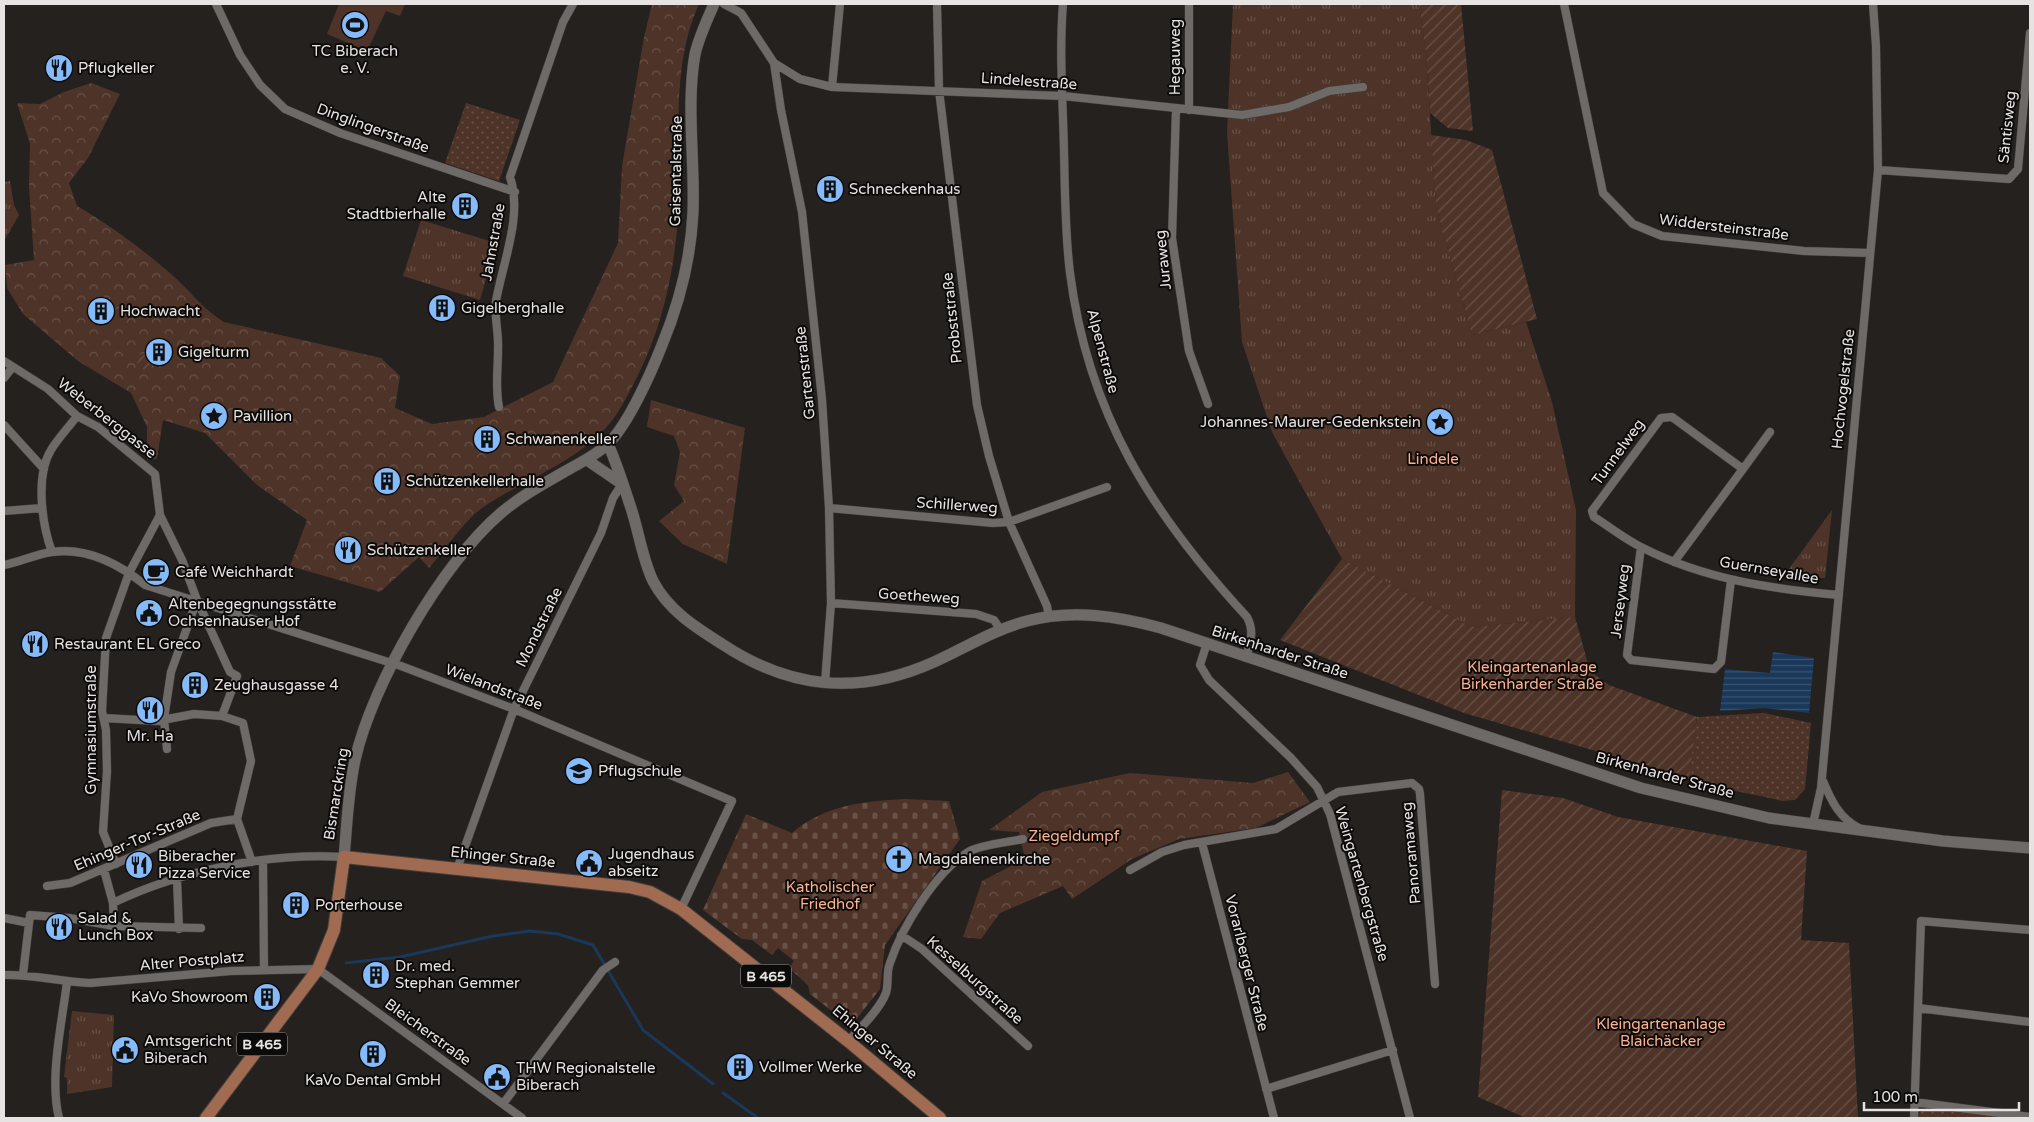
<svg xmlns="http://www.w3.org/2000/svg" width="2034" height="1122" font-family="'Varela Round',sans-serif">
  <defs>
    <pattern id="grass-dots" width="8" height="8" patternUnits="userSpaceOnUse" patternTransform="scale(1.25)"><rect width="8" height="8" fill="#4e3428"/><path d="M2 2h.1M6 6h.1" fill="none" stroke="#685147" stroke-width="1.8" stroke-linecap="round"/></pattern>
    <pattern id="forest-crowns" width="20" height="18" patternUnits="userSpaceOnUse" patternTransform="scale(1.25)"><rect width="20" height="18" fill="#4e3428"/><path d="M2 6a3 3 0 1 1 6 0M12 15a3 3 0 1 1 6 0" fill="none" stroke="#685147"/></pattern>
    <pattern id="cemetery-stones" width="16" height="16" patternUnits="userSpaceOnUse" patternTransform="scale(1.25)"><rect width="16" height="16" fill="#4e3428"/><path d="M2 7V4a2 2 0 0 1 4 0v3zM10 15v-3a2 2 0 0 1 4 0v3z" fill="#685147"/></pattern>
    <pattern id="park-tufts" width="24" height="20" patternUnits="userSpaceOnUse" patternTransform="scale(1.25)"><rect width="24" height="20" fill="#4e3428"/><path d="M3 7l-1-3M5 7V3M7 7l1-3M15 17l-1-3M17 17v-4M19 17l1-3" fill="none" stroke="#685147"/></pattern>
    <pattern id="garden-furrows" width="10" height="10" patternUnits="userSpaceOnUse" patternTransform="scale(1.25)"><rect width="10" height="10" fill="#4e3428"/><path d="M-1 1l2-2M0 10L10 0M9 11l2-2" fill="none" stroke="#685147"/></pattern>
    <pattern id="water-rules" width="6" height="5" patternUnits="userSpaceOnUse" patternTransform="scale(1.25)"><rect width="6" height="5" fill="#1a385a"/><path d="M0 2.5h6" fill="none" stroke="#3b5571"/></pattern>
  </defs>
  <rect width="100%" height="100%" fill="#25211f"/>
  <!-- grass -->
  <path fill="url(#grass-dots)" d="M 466,103 L 520,120 L 499,181 L 445,163 Z
    M 1764,713 L 1811,723 L 1805,789 L 1795,800 L 1783,801 L 1688,781 L 1697,717 Z
    M 1926,1108 L 2010,1118 L 1917,1118 L 1920,1112 Z"/>
  <!-- forest -->
  <path fill="url(#forest-crowns)" d="M 652,4 L 699,4 C 669,70 682,146 678,217 C 673,287 657,346 621,407 C 591,459 528,476 482,508 C 467,518 442,553 429,568 L 419,557 L 380,592 L 290,566 L 307,520 L 257,485 L 205,433 L 163,420 L 157,459 L 147,460 L 147,427 L 131,393 L 78,361 L 23,314 L 7,288 L 5,265 L 34,260 L 29,187 L 30,144 L 17,103 L 40,104 L 64,92 L 91,83 L 120,94 L 88,158 L 69,183 L 77,206 C 110,225 141,248 170,273 C 189,289 202,309 224,322 L 381,358 L 400,376 L 395,408 L 432,424 L 484,417 L 553,382 L 618,243 L 622,166 L 644,37 Z
    M 651,400 L 745,428 L 727,564 L 683,544 L 659,521 L 684,501 L 674,485 L 680,452 L 674,436 L 647,427 Z
    M 1288,772 L 1310,802 L 1256,828 L 1179,839 L 1132,859 L 1072,899 L 1063,886 L 1000,913 L 981,939 L 963,937 L 982,881 L 1025,859 L 1019,832 L 989,830 L 1042,792 L 1130,773 L 1253,783 Z"/>
  <!-- cemetery -->
  <path fill="url(#cemetery-stones)" d="M 905,799 L 949,801 L 960,839 L 885,945 L 880,989 L 851,1026 L 810,994 L 808,985 L 789,968 L 794,961 L 778,948 L 772,955 L 752,940 L 742,939 L 703,910 L 746,814 L 792,833 C 824,805 865,801 905,799 Z"/>
  <!-- park -->
  <path fill="url(#park-tufts)" d="M 1233,4 L 1419,4 L 1426,54 L 1436,207 L 1472,335 L 1526,322 L 1552,402 L 1576,510 L 1575,617 L 1472,627 L 1342,559 L 1272,432 L 1242,342 L 1227,132 Z
    M 10,181 L 14,205 L 19,215 L 4,241 L 4,182 Z
    M 421,220 L 496,243 L 480,300 L 403,276 Z
    M 1832,510 L 1825,578 L 1783,577 Z
    M 72,1011 L 114,1015 L 112,1087 L 67,1094 L 67,1078 L 64,1077 Z"/>
  <!-- garden -->
  <path fill="url(#garden-furrows)" d="M 1419,4 L 1461,4 L 1473,131 L 1448,128 L 1430,113 L 1426,54 Z
    M 1431,135 L 1466,140 L 1492,150 L 1537,319 L 1472,335 L 1436,207 Z
    M 140,354 L 152,358 L 149,371 L 136,367 Z
    M 1342,559 L 1472,627 L 1575,617 L 1590,671 L 1609,685 L 1697,717 L 1689,778 L 1464,713 L 1280,640 Z
    M 1502,790 L 1563,798 L 1618,817 L 1807,851 L 1801,940 L 1849,943 L 1858,1118 L 1526,1118 L 1478,1097 Z"/>
  <!-- pitch -->
  <path fill="#4e3428" d="M 339,4 L 405,4 L 400,16 L 386,11 L 367,51 L 327,34 Z"/>
  <!-- water -->
  <path fill="url(#water-rules)" d="M 1773,652 L 1814,658 L 1809,713 L 1764,708 L 1720,711 L 1725,669 L 1770,673 Z"/>
  <g fill="none" stroke-linecap="round" stroke-linejoin="round">
    <!-- stream -->
    <path stroke="#1a385a" stroke-width="3" d="M 346,963 L 400,957 L 493,936 L 530,931 L 558,934 L 593,945 L 643,1030 L 713,1084
      M 723,1093 L 758,1118"/>
    <!-- minor casing -->
    <g stroke="#423e3d" stroke-width="9">
      <path id="minor" d="M 216,4 L 240,55 L 260,85 L 285,109 L 340,133 L 515,192
        M 724,4 L 741,13 L 774,63 L 800,79 L 832,87 L 1063,96 L 1242,115 L 1289,107 L 1329,91 L 1363,87
        M 937,4 L 939,90 L 977,405 L 989,456 L 1009,522 L 1047,606 L 1049,617
        M 1063,4 C 1059,52 1063,103 1064,152 C 1065,192 1065,233 1070,273 C 1088,414 1152,514 1247,617 C 1255,632 1250,642 1246,658
        M 1564,4 L 1603,193 L 1633,224 L 1662,236 L 1804,251 L 1870,253
        M 774,63 L 781,110 L 802,212 L 822,399 L 829,508 L 831,603 L 825,683
        M 832,87 L 840,4
        M 1176,109 L 1172,238 L 1189,351 L 1208,404
        M 1189,110 L 1189,4
        M 1878,170 L 2009,179 L 2018,169 L 2030,33
        M 4,361 L 48,389 L 77,416 L 98,427 L 155,474 L 160,515 L 182,560 L 197,600 L 230,672 L 237,676 L 222,716
        M 4,378 L 12,368
        M 499,407 C 495,388 498,370 498,350 C 499,334 494,316 496,301 C 503,262 523,215 510,177 L 563,22 L 573,4
        M 4,425 L 44,469
        M 1743,469 L 1770,432
        M 829,508 L 993,523 L 1009,522 L 1107,487
        M 4,511 L 42,508
        M 1641,547 L 1627,655 L 1631,660 L 1714,669 L 1721,662 L 1731,580
        M 52,552 C 42,525 35,476 51,450 C 58,438 69,427 77,416
        M 1674,562 L 1743,469 L 1672,417 L 1661,418 L 1592,511 L 1594,517 C 1610,527 1626,540 1643,548 C 1704,579 1771,589 1839,595
        M 4,565 C 20,562 36,554 52,552 C 87,547 119,564 145,585 L 401,666 L 514,709 L 732,801 L 681,909
        M 831,603 L 976,614 L 994,620 L 1000,629
        M 1207,643 L 1200,665 L 1209,680 L 1291,758 L 1317,787 L 1330,814 L 1410,1118
        M 104,718 L 157,721 L 194,714 L 222,716 L 243,723 L 251,761 L 237,819 L 252,862
        M 167,749 L 164,719 L 171,672 L 197,600
        M 1823,781 C 1831,800 1839,818 1859,828
        M 1813,824 L 1821,788 L 1878,170 L 1876,46 L 1873,4
        M 1202,843 L 1274,1118
        M 263,861 L 264,970
        M 116,864 L 103,832 L 107,771 L 106,730 L 102,711 L 106,638 L 129,573 L 160,515
        M 457,869 L 514,709 L 601,533 L 613,498 L 622,484
        M 1130,870 L 1162,852 L 1184,845 L 1276,829 L 1338,792 L 1412,783 L 1419,789 L 1420,794 L 1435,984
        M 177,879 L 179,929
        M 47,886 L 70,883 L 211,823 L 237,819
        M 113,903 C 179,871 270,852 344,857
        M 4,918 L 29,923
        M 114,926 L 201,928
        M 901,935 L 922,949 L 1028,1046
        M 23,974 L 30,915 L 69,918 L 114,926 L 113,903 L 104,870
        M 4,975 C 33,974 61,982 90,983 L 231,971 L 318,969 L 522,1118
        M 1918,1008 L 2030,1022
        M 848,1041 C 860,1029 880,1009 886,993 C 889,983 886,972 890,963 C 902,927 935,873 968,852 C 979,845 1009,842 1023,839
        M 1266,1089 L 1393,1050
        M 1914,1102 L 2030,1117
        M 503,1104 L 603,970 L 615,962
        M 59,1118 C 49,1078 62,1023 67,982
        M 1914,1118 L 1921,921 L 2030,930"/>
    </g>
    <!-- secondary casing -->
    <g stroke="#423e3d" stroke-width="12">
      <path id="secondary" d="M 608,444 C 617,464 624,487 631,508 C 639,532 642,558 653,581 C 668,610 695,627 722,644 C 790,689 858,696 934,662 C 965,648 993,630 1027,621 C 1072,609 1117,616 1161,628 L 1641,788 L 1769,818 L 1943,841 L 2030,848
        M 587,460 L 622,484
        M 344,857 C 347,825 348,792 355,760 C 372,684 442,563 501,513 C 522,495 547,482 571,468 C 584,461 597,454 608,444 C 629,423 651,373 662,345 C 679,304 691,256 693,212 C 695,160 686,106 695,54 C 699,37 707,20 714,4"/>
    </g>
    <!-- primary casing -->
    <g stroke="#423e3d" stroke-width="14">
      <path id="primary" d="M 206,1118 L 318,969 L 334,930 L 344,857 L 629,887 L 650,892 L 681,909 L 848,1041 L 940,1118"/>
    </g>
    <!-- minor -->
    <use href="#minor" stroke="#6e6a68" stroke-width="8"/>
    <!-- secondary -->
    <use href="#secondary" stroke="#6e6a68" stroke-width="11"/>
    <!-- primary -->
    <use href="#primary" stroke="#a06b51" stroke-width="12"/>
  </g>
  <!-- icons -->
  <defs>
    <g id="stadium-disc" transform="scale(1.4375)"><circle r="9.5" fill="#86bbfb" stroke="#0d0b0a"/><path d="M0-5a6.5 5 0 1 0 0 10a6.5 5 0 1 0 0-10ZM-3.5-1.8h7v3.6h-7Z" fill="#111"/></g>
    <g id="restaurant-disc" transform="scale(1.4375)"><circle r="9.5" fill="#86bbfb" stroke="#0d0b0a"/><path d="M-5-6h1v4h1v-4h1v4h1v-4h1v5L-1.5 .5V6h-2V.5L-5-1ZM5-6V6H3V1.5H1.5Q1.5-4 5-6Z" fill="#111"/></g>
    <g id="building-disc" transform="scale(1.4375)"><circle r="9.5" fill="#86bbfb" stroke="#0d0b0a"/><path d="M-4-6H4V6H1V3H-1V6H-4ZM-2.5-4.3h1.7v1.8h-1.7ZM.8-4.3h1.7v1.8H.8ZM-2.5-1h1.7V.8h-1.7ZM.8-1h1.7V.8H.8Z" fill="#111"/></g>
    <g id="sight-disc" transform="scale(1.4375)"><circle r="9.5" fill="#86bbfb" stroke="#0d0b0a"/><path d="M0-6L1.8-2.2L6-1.7L2.9 1.2L3.7 5.4L0 3.3L-3.7 5.4L-2.9 1.2L-6-1.7L-1.8-2.2Z" fill="#111"/></g>
    <g id="cafe-disc" transform="scale(1.4375)"><circle r="9.5" fill="#86bbfb" stroke="#0d0b0a"/><path d="M-5.5-4.5H6V0H3Q3 3.5 0 3.5H-2.5Q-5.5 3.5-5.5 0ZM3-3.2v2h1.7v-2ZM-6 4.5H4V6H-6Z" fill="#111"/></g>
    <g id="civic-disc" transform="scale(1.4375)"><circle r="9.5" fill="#86bbfb" stroke="#0d0b0a"/><path d="M-.6-6.5H3V-4.5H.6V-3L4-1V1h2V6H-6V1h2V-1L-.6-3ZM-1.2 2.5V6h2.4V2.5Z" fill="#111"/></g>
    <g id="school-disc" transform="scale(1.4375)"><circle r="9.5" fill="#86bbfb" stroke="#0d0b0a"/><path d="M0-5L7-2L0 1L-7-2ZM-4 1L0 2.5L4 1V4Q0 6-4 4Z" fill="#111"/></g>
    <g id="church-disc" transform="scale(1.4375)"><circle r="9.5" fill="#86bbfb" stroke="#0d0b0a"/><path d="M-1.2-6h2.4v3.5h3.3v2.4h-3.3V6h-2.4V-.1h-3.3v-2.4h3.3Z" fill="#111"/></g>
  </defs>
  <g fill-rule="evenodd">
    <use href="#stadium-disc" x="355" y="25"/>
    <use href="#restaurant-disc" x="59" y="68"/>
    <use href="#building-disc" x="830" y="189"/>
    <use href="#building-disc" x="465" y="206"/>
    <use href="#building-disc" x="442" y="308"/>
    <use href="#building-disc" x="101" y="311"/>
    <use href="#building-disc" x="159" y="352"/>
    <use href="#sight-disc" x="214" y="416"/>
    <use href="#sight-disc" x="1440" y="422"/>
    <use href="#building-disc" x="487" y="439"/>
    <use href="#building-disc" x="387" y="481"/>
    <use href="#restaurant-disc" x="348" y="550"/>
    <use href="#cafe-disc" x="156" y="572"/>
    <use href="#civic-disc" x="149" y="613"/>
    <use href="#restaurant-disc" x="35" y="644"/>
    <use href="#building-disc" x="195" y="685"/>
    <use href="#restaurant-disc" x="150" y="710"/>
    <use href="#school-disc" x="579" y="771"/>
    <use href="#church-disc" x="899" y="859"/>
    <use href="#civic-disc" x="589" y="863"/>
    <use href="#restaurant-disc" x="139" y="865"/>
    <use href="#building-disc" x="296" y="905"/>
    <use href="#restaurant-disc" x="59" y="927"/>
    <use href="#building-disc" x="376" y="975"/>
    <use href="#building-disc" x="267" y="997"/>
    <use href="#civic-disc" x="125" y="1050"/>
    <use href="#building-disc" x="373" y="1054"/>
    <use href="#building-disc" x="740" y="1067"/>
    <use href="#civic-disc" x="497" y="1077"/>
  </g>
  <g text-anchor="middle" dominant-baseline="central" stroke-width="4" stroke-linejoin="round" paint-order="stroke">
    <!-- shield labels -->
    <g fill="#0d0b0a" stroke="#a5a2a1" stroke-width="1">
      <rect x="741" y="964.5" width="50" height="23" rx="4"/>
      <rect x="237" y="1032.5" width="50" height="23" rx="4"/>
    </g>
    <g font-size="14" font-weight="bold" fill="#e6e3e2">
      <text x="766" y="976">B 465</text>
      <text x="262" y="1044">B 465</text>
    </g>
    <!-- poi labels -->
    <g font-size="15" fill="#e6e3e2" stroke="#0d0b0a" text-anchor="start">
      <text x="355" y="51" text-anchor="middle">TC Biberach<tspan x="355" dy="17">e. V.</tspan></text>
      <text x="78" y="68">Pflugkeller</text>
      <text x="849" y="189">Schneckenhaus</text>
      <text x="446" y="197" text-anchor="end">Alte<tspan x="446" dy="17">Stadtbierhalle</tspan></text>
      <text x="461" y="308">Gigelberghalle</text>
      <text x="120" y="311">Hochwacht</text>
      <text x="178" y="352">Gigelturm</text>
      <text x="233" y="416">Pavillion</text>
      <text x="1421" y="422" text-anchor="end">Johannes-Maurer-Gedenkstein</text>
      <text x="506" y="439">Schwanenkeller</text>
      <text x="406" y="481">Schützenkellerhalle</text>
      <text x="367" y="550">Schützenkeller</text>
      <text x="175" y="572">Café Weichhardt</text>
      <text x="168" y="604">Altenbegegnungsstätte<tspan x="168" dy="17">Ochsenhauser Hof</tspan></text>
      <text x="54" y="644">Restaurant EL Greco</text>
      <text x="214" y="685">Zeughausgasse 4</text>
      <text x="150" y="736" text-anchor="middle">Mr. Ha</text>
      <text x="598" y="771">Pflugschule</text>
      <text x="608" y="854">Jugendhaus<tspan x="608" dy="17">abseitz</tspan></text>
      <text x="158" y="856">Biberacher<tspan x="158" dy="17">Pizza Service</tspan></text>
      <text x="918" y="859">Magdalenenkirche</text>
      <text x="315" y="905">Porterhouse</text>
      <text x="78" y="918">Salad &amp;<tspan x="78" dy="17">Lunch Box</tspan></text>
      <text x="395" y="966">Dr. med.<tspan x="395" dy="17">Stephan Gemmer</tspan></text>
      <text x="248" y="997" text-anchor="end">KaVo Showroom</text>
      <text x="144" y="1041">Amtsgericht<tspan x="144" dy="17">Biberach</tspan></text>
      <text x="759" y="1067">Vollmer Werke</text>
      <text x="516" y="1068">THW Regionalstelle<tspan x="516" dy="17">Biberach</tspan></text>
      <text x="373" y="1080" text-anchor="middle">KaVo Dental GmbH</text>
    </g>
    <!-- street labels -->
    <g font-size="15" fill="#e6e3e2" stroke="#0d0b0a">
      <text transform="translate(1175 57) rotate(-90)">Hegauweg</text>
      <text transform="translate(1029 81) rotate(4)">Lindelestraße</text>
      <text transform="translate(2007 127) rotate(-84)">Säntisweg</text>
      <text transform="translate(373 128) rotate(20)">Dinglingerstraße</text>
      <text transform="translate(676 171) rotate(-89)">Gaisentalstraße</text>
      <text transform="translate(1724 227) rotate(7)">Widdersteinstraße</text>
      <text transform="translate(493 242) rotate(-80)">Jahnstraße</text>
      <text transform="translate(1163 260) rotate(-96)">Juraweg</text>
      <text transform="translate(952 318) rotate(-96)">Probststraße</text>
      <text transform="translate(1103 351) rotate(75)">Alpenstraße</text>
      <text transform="translate(805 373) rotate(-96)">Gartenstraße</text>
      <text transform="translate(1843 389) rotate(-84)">Hochvogelstraße</text>
      <text transform="translate(107 418) rotate(38)">Weberberggasse</text>
      <text transform="translate(1618 452) rotate(-54)">Tunnelweg</text>
      <text transform="translate(957 505) rotate(4)">Schillerweg</text>
      <text transform="translate(1769 570) rotate(10)">Guernseyallee</text>
      <text transform="translate(919 596) rotate(4)">Goetheweg</text>
      <text transform="translate(1620 601) rotate(-83)">Jerseyweg</text>
      <text transform="translate(539 627) rotate(-64)">Mondstraße</text>
      <text transform="translate(1280 652) rotate(18)">Birkenharder Straße</text>
      <text transform="translate(494 687) rotate(21)">Wielandstraße</text>
      <text transform="translate(91 730) rotate(-90)">Gymnasiumstraße</text>
      <text transform="translate(1665 775) rotate(15)">Birkenharder Straße</text>
      <text transform="translate(336 794) rotate(-81)">Bismarckring</text>
      <text transform="translate(137 840) rotate(-23)">Ehinger-Tor-Straße</text>
      <text transform="translate(1411 853) rotate(-95)">Panoramaweg</text>
      <text transform="translate(503 857) rotate(6)">Ehinger Straße</text>
      <text transform="translate(1362 884) rotate(74)">Weingartenbergstraße</text>
      <text transform="translate(192 961) rotate(-5)">Alter Postplatz</text>
      <text transform="translate(1247 963) rotate(76)">Vorarlberger Straße</text>
      <text transform="translate(975 980) rotate(42)">Kesselburgstraße</text>
      <text transform="translate(428 1032) rotate(36)">Bleicherstraße</text>
      <text transform="translate(875 1042) rotate(40)">Ehinger Straße</text>
    </g>
    <!-- park labels -->
    <g font-size="15" fill="#fdb18f" stroke="#0d0b0a">
      <text x="1433" y="459">Lindele</text>
      <text x="1532" y="667">Kleingartenanlage<tspan x="1532" dy="17">Birkenharder Straße</tspan></text>
      <text x="1074" y="836">Ziegeldumpf</text>
      <text x="830" y="887">Katholischer<tspan x="830" dy="17">Friedhof</tspan></text>
      <text x="1661" y="1024">Kleingartenanlage<tspan x="1661" dy="17">Blaichäcker</tspan></text>
    </g>
  </g>
  <!-- border -->
  <rect width="2034" height="1122" fill="none" stroke="#e6e3e2" stroke-width="10"/>
  <!-- scale -->
  <path d="M1864 1102v8h155v-8" fill="none" stroke="#e6e3e2" stroke-width="2.5"/>
  <text x="1872" y="1102" font-size="15" fill="#e6e3e2" stroke="#0d0b0a" stroke-width="4" paint-order="stroke">100 m</text>
</svg>
